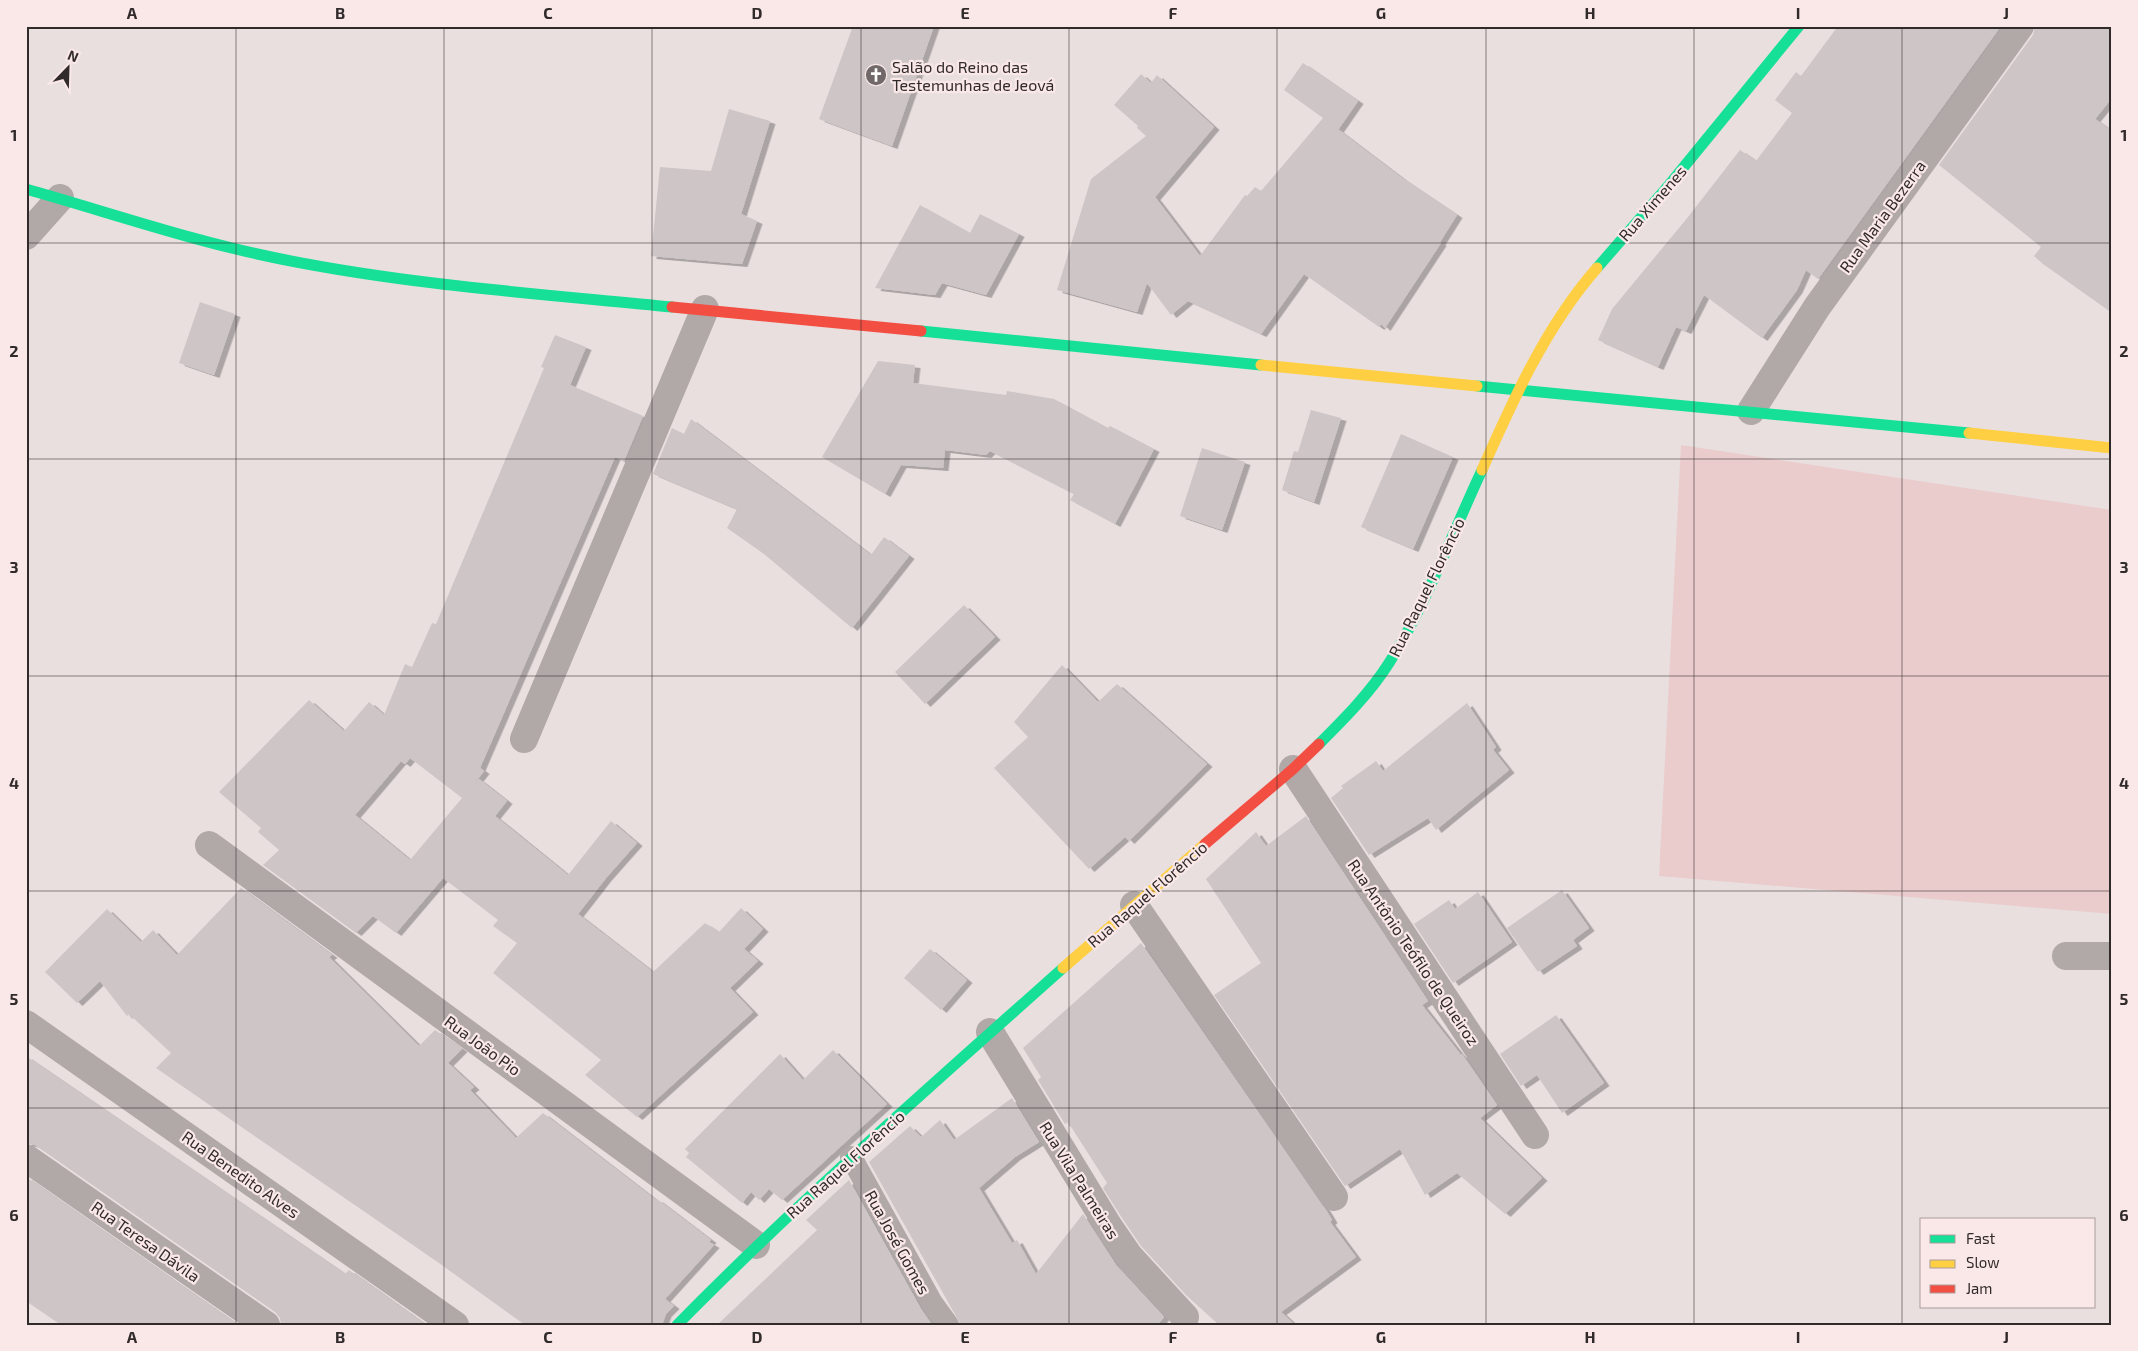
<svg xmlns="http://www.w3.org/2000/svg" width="2138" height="1351" font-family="'Exo 2',sans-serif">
  <defs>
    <filter id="shadow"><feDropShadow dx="5.5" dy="3" stdDeviation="0" flood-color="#0004"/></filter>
  </defs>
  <rect width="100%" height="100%" fill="#e9dfdf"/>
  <!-- green -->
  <path fill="#ebcccc" d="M 1681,445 L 2112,510 L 2112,914 L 1659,876 Z"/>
  <!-- building -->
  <path fill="#cec6c6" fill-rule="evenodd" filter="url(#shadow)" d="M 853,26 L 934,26 L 892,146 L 819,119 Z
    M 1838,26 L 2001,26 L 1818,279 L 1806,270 L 1797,290 L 1762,338 L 1704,295 L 1686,331 L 1676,327 L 1658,367 L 1598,340 L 1612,309 L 1688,217 L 1740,150 L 1756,161 L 1792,113 L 1775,100 L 1796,72 L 1801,76 Z
    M 2035,26 L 2112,26 L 2112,98 L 2095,119 L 2112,131 L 2112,313 L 2043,264 L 2034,256 L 2041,247 L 1939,165 L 2033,35 Z
    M 1303,63 L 1358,101 L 1338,130 L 1328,122 L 1402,178 L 1457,215 L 1440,242 L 1441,243 L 1385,328 L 1381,324 L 1379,327 L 1304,274 L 1261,334 L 1188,301 L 1171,315 L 1147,283 L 1137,312 L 1057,290 L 1091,179 L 1146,136 L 1137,128 L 1138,126 L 1114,105 L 1141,74 L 1151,83 L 1157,75 L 1214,127 L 1155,197 L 1200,256 L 1245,195 L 1247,196 L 1255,187 L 1261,191 L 1323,118 L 1284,90 Z
    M 729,109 L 770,121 L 741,214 L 757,221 L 742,264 L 651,256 L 660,167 L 711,171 Z
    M 920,205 L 970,233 L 980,214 L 1019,234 L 986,295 L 942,283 L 935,295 L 875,288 Z
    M 200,302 L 235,314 L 214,375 L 179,363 Z
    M 555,335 L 586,347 L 570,385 L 643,416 L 624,461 L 615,457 L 480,768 L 484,771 L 474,784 L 479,779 L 507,801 L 495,816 L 568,875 L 611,821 L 637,843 L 606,878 L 578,914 L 653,972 L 705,923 L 719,932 L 741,908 L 763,929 L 744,949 L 758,961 L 730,988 L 753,1012 L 637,1117 L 585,1075 L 601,1060 L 493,973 L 517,943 L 493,926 L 498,920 L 443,878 L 396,933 L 373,916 L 356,933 L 263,865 L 279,850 L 258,832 L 261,828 L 219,792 L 309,700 L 344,731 L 369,702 L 384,715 L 405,664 L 412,667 L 432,623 L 436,624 L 544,368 L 541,367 ZM 410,758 L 462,798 L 410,860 L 355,815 L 401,761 L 405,764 Z
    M 878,361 L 915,365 L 913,383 L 1006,395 L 1007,391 L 1054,399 L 1108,428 L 1110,426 L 1154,449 L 1115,524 L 1070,500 L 1074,494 L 990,451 L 986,455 L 945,450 L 943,468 L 901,465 L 885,494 L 822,457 Z
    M 1311,410 L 1341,418 L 1314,502 L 1282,490 L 1294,451 L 1298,452 Z
    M 691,419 L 871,555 L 884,537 L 909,556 L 852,628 L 764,554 L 727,528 L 737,509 L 653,474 L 672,428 L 684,434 Z
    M 1401,434 L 1453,457 L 1413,549 L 1361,527 Z
    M 1202,448 L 1245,462 L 1222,530 L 1180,516 Z
    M 964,605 L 995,637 L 925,704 L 895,672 Z
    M 1062,665 L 1098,702 L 1117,684 L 1207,764 L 1129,841 L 1125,837 L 1089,869 L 994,768 L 1028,737 L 1014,722 Z
    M 1467,703 L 1496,747 L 1493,750 L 1509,770 L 1436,830 L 1428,818 L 1369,855 L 1331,798 L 1343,788 L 1341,786 L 1376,761 L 1383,771 Z
    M 1306,816 L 1428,1001 L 1422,1005 L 1461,1055 L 1462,1054 L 1497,1105 L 1480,1118 L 1542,1178 L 1505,1214 L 1457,1173 L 1425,1195 L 1400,1149 L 1345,1186 L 1214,995 L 1261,963 L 1206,879 L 1256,832 L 1266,846 Z
    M 241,888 L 332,955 L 329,957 L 419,1046 L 435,1030 L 462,1049 L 448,1063 L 474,1087 L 470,1090 L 516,1138 L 543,1113 L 656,1200 L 657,1199 L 711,1240 L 709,1242 L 714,1245 L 665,1299 L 674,1306 L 666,1314 L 662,1325 L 525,1325 L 439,1263 L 156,1068 L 171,1053 L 129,1014 L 127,1016 L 100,981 L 77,1003 L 45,972 L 107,909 L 141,942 L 153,930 L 177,955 Z
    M 1562,890 L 1589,928 L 1573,940 L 1577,946 L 1538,972 L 1507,928 Z
    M 1478,892 L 1512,942 L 1453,983 L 1414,924 L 1449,900 L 1455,909 Z
    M 1141,943 L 1326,1210 L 1332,1220 L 1330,1222 L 1356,1257 L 1281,1312 L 1295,1325 L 1219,1325 L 1186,1295 L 1141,1246 L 1122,1218 L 1103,1188 L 1107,1183 L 1068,1122 L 1065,1124 L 1038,1080 L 1041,1077 L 1023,1048 Z
    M 930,949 L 967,980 L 941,1010 L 904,978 Z
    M 1556,1015 L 1604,1083 L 1562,1113 L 1537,1075 L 1521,1086 L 1500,1054 Z
    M 833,1050 L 887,1104 L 782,1200 L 769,1189 L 759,1200 L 751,1192 L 742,1203 L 686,1157 L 689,1153 L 685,1149 L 780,1054 L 803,1080 Z
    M 26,1056 L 345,1274 L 349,1270 L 426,1325 L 281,1325 L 280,1318 L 275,1312 L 35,1145 L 26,1143 Z
    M 1012,1098 L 1039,1142 L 1015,1157 L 979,1188 L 1012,1243 L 1017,1240 L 1036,1274 L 1083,1214 L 1116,1265 L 1164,1317 L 1157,1325 L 961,1325 L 869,1162 L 910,1126 L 921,1137 L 940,1120 L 954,1140 Z
    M 26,1177 L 238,1325 L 61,1325 L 26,1301 Z
    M 849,1180 L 921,1309 L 932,1325 L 717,1325 L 817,1230 L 806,1220 Z"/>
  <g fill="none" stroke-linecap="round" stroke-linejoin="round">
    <!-- lane -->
    <path stroke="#b1a8a8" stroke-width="22" d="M 851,1157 L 932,1303 L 948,1325"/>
    <!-- street -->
    <path stroke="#b1a8a8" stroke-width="28" d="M 26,236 L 60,198
      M 1751,411 L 1817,307 L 2020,26
      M 524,739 L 705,309
      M 1293,769 L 1535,1135
      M 209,845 L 756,1245
      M 1134,905 L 1334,1197
      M 2066,956 L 2112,956
      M 26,1024 L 455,1325
      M 990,1032 L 1109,1227 L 1129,1256 L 1185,1317
      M 26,1158 L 266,1325"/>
    <!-- fast -->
    <path stroke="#16e098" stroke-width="11" d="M 26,189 C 111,213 195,242 281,259 C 410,285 542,294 672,307
      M 1597,268 L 1669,185 L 1799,26
      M 921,331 L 1261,365
      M 1477,386 L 1969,433
      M 1319,744 C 1344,719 1370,693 1389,663 C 1427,603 1452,534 1482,470
      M 677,1325 C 800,1200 932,1085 1063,968"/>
    <!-- slow -->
    <path stroke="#ffcf43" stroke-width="11" d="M 1261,365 L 1477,386
      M 1969,433 L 2112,448
      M 1482,470 C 1513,400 1546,326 1597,268
      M 1063,968 L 1205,844"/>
    <!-- jam -->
    <path stroke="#f24e42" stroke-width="11" d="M 672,307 L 921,331
      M 1205,844 L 1293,769 L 1319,744"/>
  </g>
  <!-- grid -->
  <path fill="none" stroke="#312a2a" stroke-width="1" stroke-opacity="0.55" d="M 236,26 L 236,1325M 444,26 L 444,1325M 652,26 L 652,1325M 861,26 L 861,1325M 1069,26 L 1069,1325M 1277,26 L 1277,1325M 1486,26 L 1486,1325M 1694,26 L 1694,1325M 1902,26 L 1902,1325M 26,243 L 2112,243M 26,459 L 2112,459M 26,676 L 2112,676M 26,891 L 2112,891M 26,1108 L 2112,1108"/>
  <!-- icons -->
  <defs>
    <g id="church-disc" transform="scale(1.125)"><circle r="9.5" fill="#716969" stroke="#fae8e8"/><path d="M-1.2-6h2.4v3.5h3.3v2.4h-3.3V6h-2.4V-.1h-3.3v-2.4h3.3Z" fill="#fff"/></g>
  </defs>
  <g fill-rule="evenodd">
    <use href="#church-disc" x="876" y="75"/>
  </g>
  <g text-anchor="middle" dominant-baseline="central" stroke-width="4.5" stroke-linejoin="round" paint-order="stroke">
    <!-- poi labels -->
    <g font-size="16" fill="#312a2a" stroke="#fae8e8" text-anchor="start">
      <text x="892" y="66">Salão do Reino das<tspan x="892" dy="18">Testemunhas de Jeová</tspan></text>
    </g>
    <!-- street labels -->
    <g font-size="16" fill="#312a2a" stroke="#fae8e8">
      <text transform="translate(1652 203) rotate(-49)">Rua Ximenes</text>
      <text transform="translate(1882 216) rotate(-54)">Rua Maria Bezerra</text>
      <text transform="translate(1426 587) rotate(-64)">Rua Raquel Florêncio</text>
      <text transform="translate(1147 894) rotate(-41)">Rua Raquel Florêncio</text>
      <text transform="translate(1414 952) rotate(56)">Rua Antônio Teófilo de Queiroz</text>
      <text transform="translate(483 1045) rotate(36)">Rua João Pio</text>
      <text transform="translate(845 1164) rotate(-42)">Rua Raquel Florêncio</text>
      <text transform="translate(241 1174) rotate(35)">Rua Benedito Alves</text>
      <text transform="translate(1080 1180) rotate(58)">Rua Vila Palmeiras</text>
      <text transform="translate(146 1241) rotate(35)">Rua Teresa Dávila</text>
      <text transform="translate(898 1242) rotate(61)">Rua José Gomes</text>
    </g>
  </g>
  <!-- border -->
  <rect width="2138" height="1351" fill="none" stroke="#fae8e8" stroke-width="55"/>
  <!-- legend -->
  <rect x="1920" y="1218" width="175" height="90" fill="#fae8e8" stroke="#aa9c9c"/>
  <rect x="1930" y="1235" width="25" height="8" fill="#16e098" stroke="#aa9c9c"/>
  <text x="1966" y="1244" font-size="15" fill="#312a2a">Fast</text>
  <rect x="1930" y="1260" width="25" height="8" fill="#ffcf43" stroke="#aa9c9c"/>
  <text x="1966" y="1268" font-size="15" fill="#312a2a">Slow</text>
  <rect x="1930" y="1285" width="25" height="8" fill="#f24e42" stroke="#aa9c9c"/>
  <text x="1966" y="1294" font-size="15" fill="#312a2a">Jam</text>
  <!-- north arrow -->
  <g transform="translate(68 68) rotate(23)" stroke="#fae8e8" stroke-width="4" paint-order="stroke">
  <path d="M0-4L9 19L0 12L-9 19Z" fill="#312a2a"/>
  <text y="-8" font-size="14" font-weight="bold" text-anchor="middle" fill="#312a2a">N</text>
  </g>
  <rect x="28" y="28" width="2082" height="1296" fill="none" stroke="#312a2a" stroke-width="2"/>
  <g font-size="16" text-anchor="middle" font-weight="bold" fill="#312a2a">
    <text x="132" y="19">A</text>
    <text x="340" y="19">B</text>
    <text x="548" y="19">C</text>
    <text x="757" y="19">D</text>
    <text x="965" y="19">E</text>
    <text x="1173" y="19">F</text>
    <text x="1381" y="19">G</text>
    <text x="1590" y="19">H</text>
    <text x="1798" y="19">I</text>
    <text x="2006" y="19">J</text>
    <text x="14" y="141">1</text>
    <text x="2124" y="141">1</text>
    <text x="14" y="357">2</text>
    <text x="2124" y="357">2</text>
    <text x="14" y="573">3</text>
    <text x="2124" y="573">3</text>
    <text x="14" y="789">4</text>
    <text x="2124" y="789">4</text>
    <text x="14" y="1005">5</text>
    <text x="2124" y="1005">5</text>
    <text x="14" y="1221">6</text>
    <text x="2124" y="1221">6</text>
    <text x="132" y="1343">A</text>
    <text x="340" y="1343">B</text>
    <text x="548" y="1343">C</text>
    <text x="757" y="1343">D</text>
    <text x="965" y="1343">E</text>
    <text x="1173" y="1343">F</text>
    <text x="1381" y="1343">G</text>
    <text x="1590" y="1343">H</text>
    <text x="1798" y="1343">I</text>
    <text x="2006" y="1343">J</text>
  </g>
</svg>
